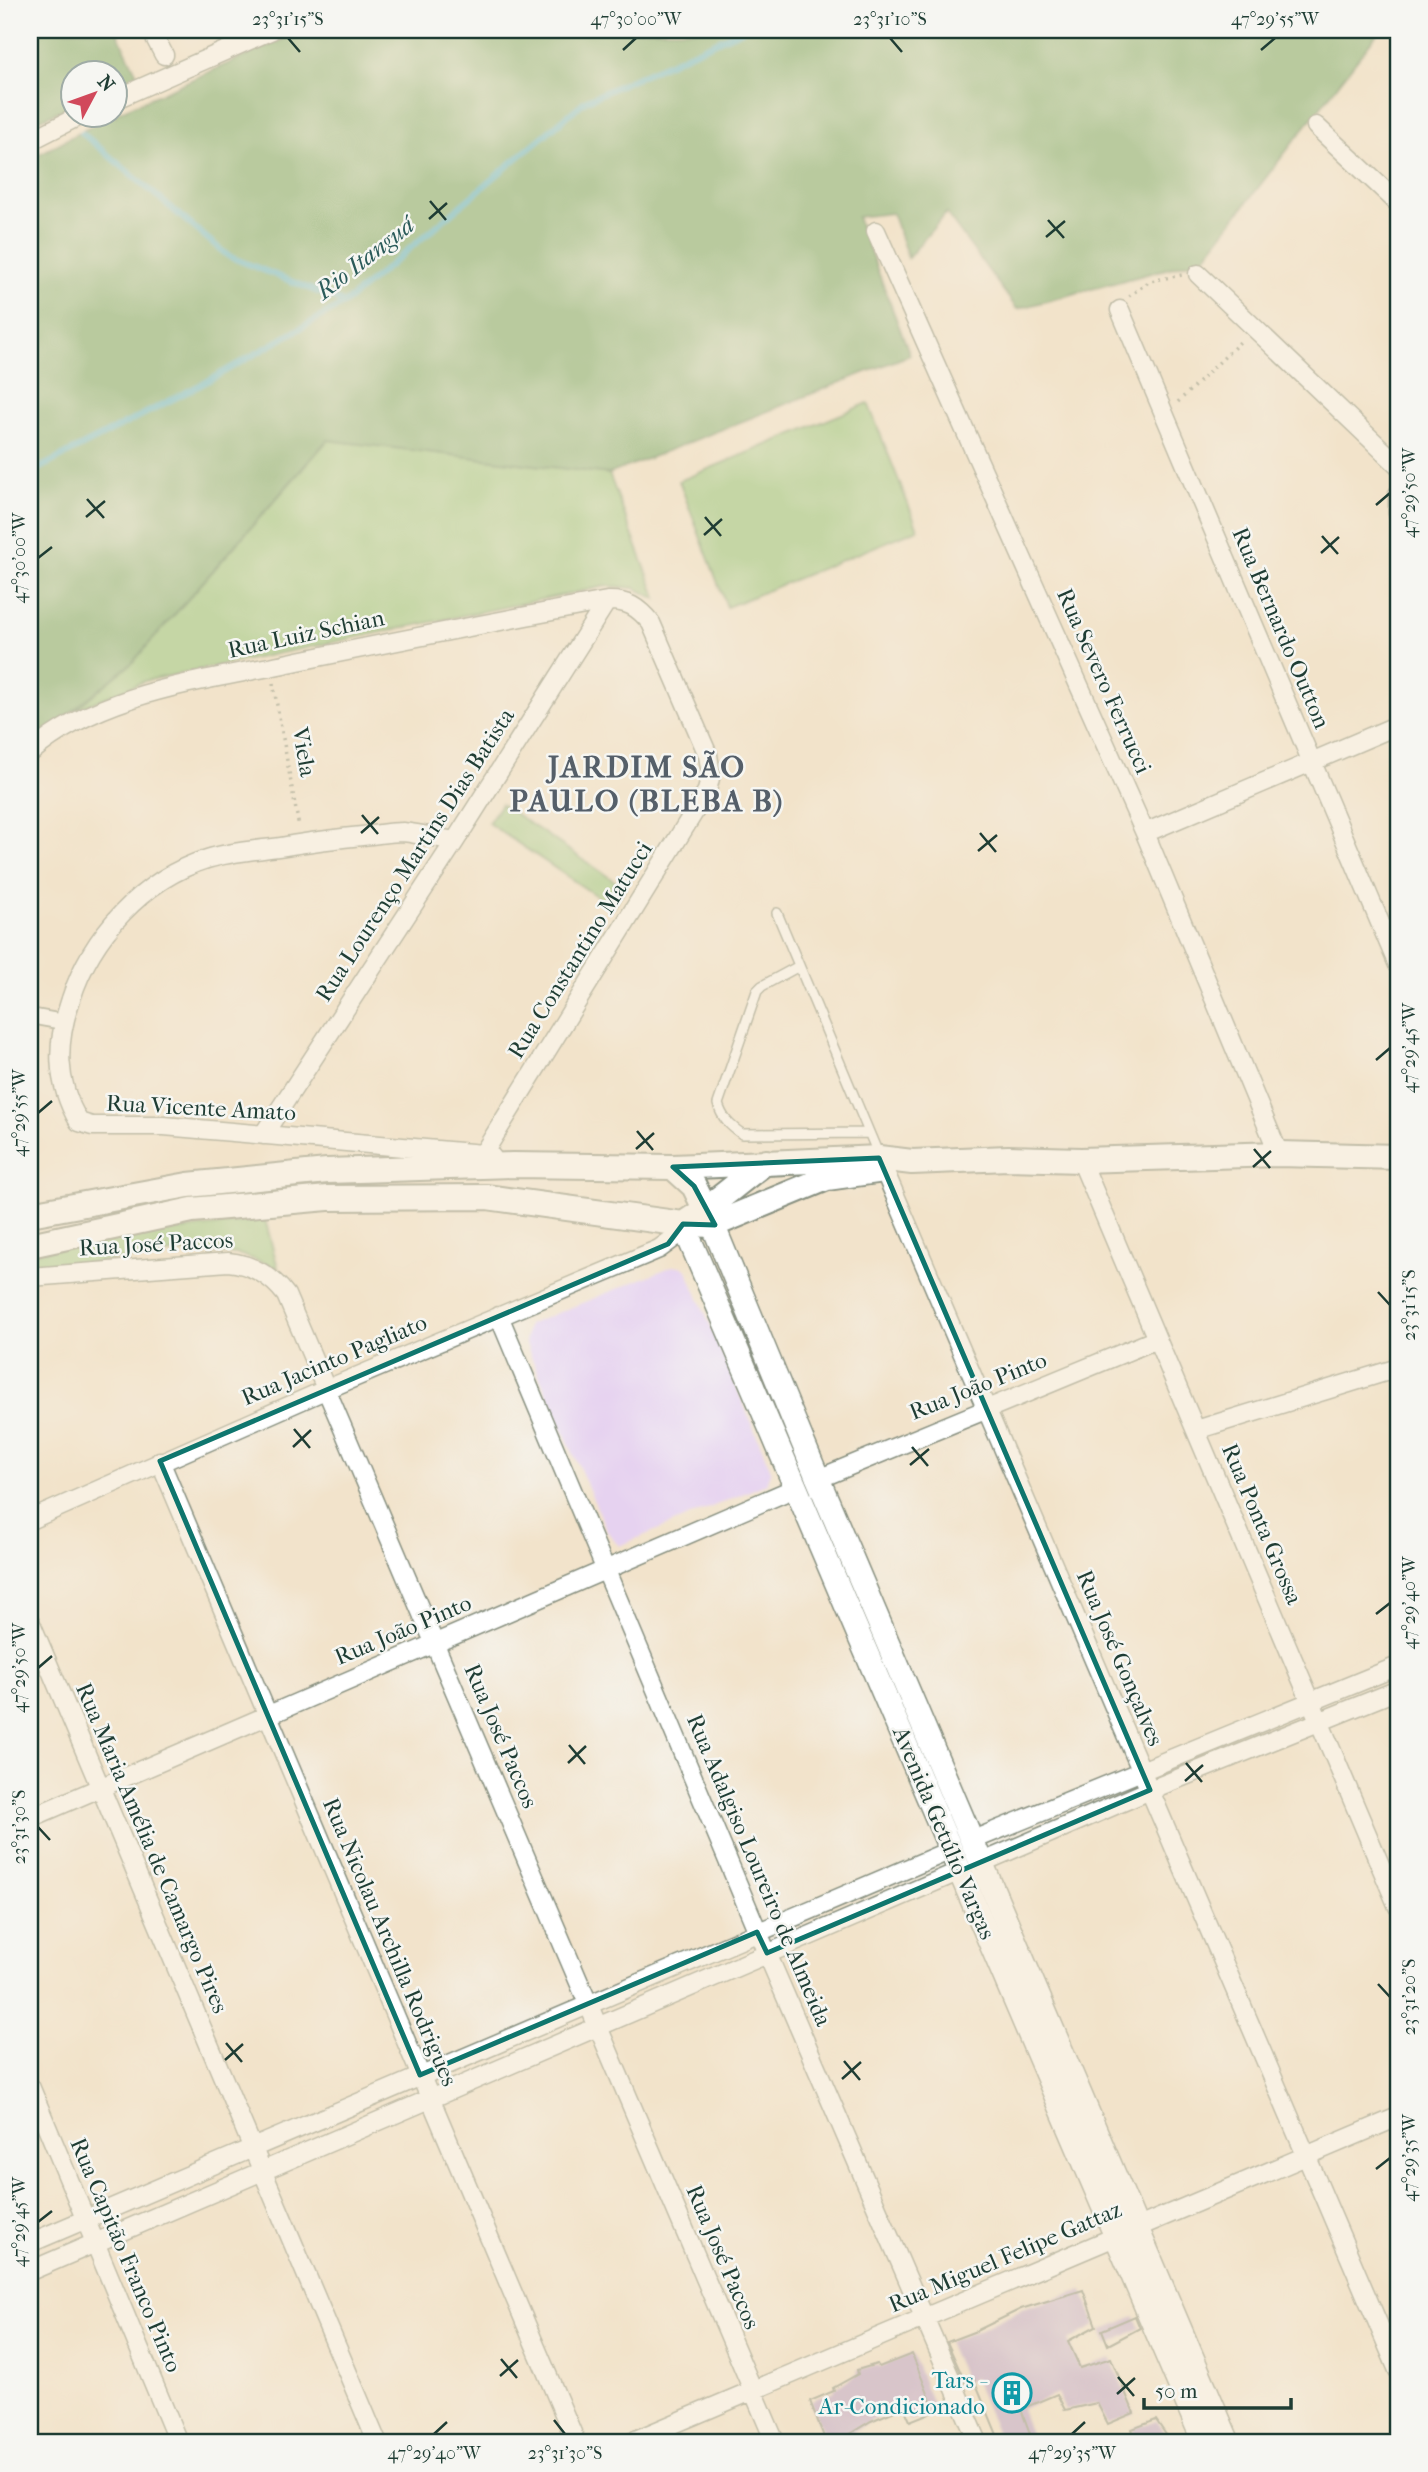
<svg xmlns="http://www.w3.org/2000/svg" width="1428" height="2472" font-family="'IM FELL French Canon',serif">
  <rect width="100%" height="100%" fill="#f6f6f2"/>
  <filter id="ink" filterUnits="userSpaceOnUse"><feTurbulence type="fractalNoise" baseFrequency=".0143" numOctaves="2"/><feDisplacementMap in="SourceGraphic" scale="14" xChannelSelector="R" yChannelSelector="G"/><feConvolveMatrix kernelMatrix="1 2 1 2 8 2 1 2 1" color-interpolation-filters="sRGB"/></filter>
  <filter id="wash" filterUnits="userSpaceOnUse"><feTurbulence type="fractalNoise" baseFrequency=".00686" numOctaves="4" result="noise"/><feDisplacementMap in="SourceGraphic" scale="28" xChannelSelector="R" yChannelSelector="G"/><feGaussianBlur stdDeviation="1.57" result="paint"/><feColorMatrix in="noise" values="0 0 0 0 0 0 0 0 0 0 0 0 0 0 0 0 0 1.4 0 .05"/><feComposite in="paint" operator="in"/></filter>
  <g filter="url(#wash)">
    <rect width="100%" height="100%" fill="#f2e3cb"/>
    <!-- built -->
    <path fill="#e6d2f0" d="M 673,1266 L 681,1266 L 687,1270 L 771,1470 L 766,1484 L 619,1546 L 607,1531 L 530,1354 L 525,1341 L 528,1325 Z"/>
    <!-- green -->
    <path fill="#8fc679" stroke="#578256" stroke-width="2" d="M 868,403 L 918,529 L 727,607 L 679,481 Z
      M 328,440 L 609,474 L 657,599 L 635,588 L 607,586 L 145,681 L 73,711 L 132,663 Z
      M 501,804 L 625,888 L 613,907 L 488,823 Z
      M 265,1219 L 278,1268 L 238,1254 L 183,1252 L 30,1270 L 30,1253 L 133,1236 Z"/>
    <!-- forest -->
    <path fill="#73ab69" stroke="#49744e" stroke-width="2" d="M 30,30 L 116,30 L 138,76 L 116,86 L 116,74 L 74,74 L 73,105 L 30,124 Z
      M 304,30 L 1380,30 L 1203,259 L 1017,309 L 946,213 L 908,258 L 892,213 L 857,217 L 910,355 L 609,474 L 327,440 L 132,663 L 30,745 L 30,159 L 110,116 L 116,116 L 116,113 Z"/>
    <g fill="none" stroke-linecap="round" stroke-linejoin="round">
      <!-- stream -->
      <path stroke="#4fb5cd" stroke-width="6" d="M 82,133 L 228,256 L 345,303
        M 30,473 L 206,382 L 345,303 L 585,101 L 742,30"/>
    </g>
    <g id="blocks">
      <!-- building -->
      <path fill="#b89fcb" d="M 1083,2290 L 1096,2326 L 1068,2341 L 1080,2368 L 1111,2358 L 1134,2413 L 1108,2424 L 1097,2403 L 1065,2410 L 1057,2394 L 1021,2409 L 1032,2439 L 1022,2442 L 1000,2442 L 974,2379 L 965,2382 L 947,2342 L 976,2331 L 1021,2309 Z
        M 1135,2316 L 1140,2328 L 1108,2345 L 1102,2330 Z
        M 912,2354 L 935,2411 L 910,2421 L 904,2407 L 871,2421 L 846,2436 L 826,2442 L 810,2401 L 834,2391 L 833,2388 L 858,2374 L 857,2370 L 877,2364 L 879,2367 Z
        M 1156,2420 L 1171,2442 L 1137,2442 L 1132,2429 Z"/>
    </g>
  </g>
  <g filter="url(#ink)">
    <use href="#blocks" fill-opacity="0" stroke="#889080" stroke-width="2"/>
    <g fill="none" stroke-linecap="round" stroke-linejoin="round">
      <!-- service casing -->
      <g stroke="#889080" stroke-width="12">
        <path id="service" d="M 777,913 L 879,1156
          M 799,966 L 762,986 L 757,991 L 718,1104 C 722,1118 730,1126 742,1134 L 869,1133"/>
      </g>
      <!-- pedestrian casing -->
      <g stroke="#889080" stroke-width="18">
        <path id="pedestrian" d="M 30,1016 L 63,1022"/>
      </g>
      <!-- minor casing -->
      <g stroke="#889080" stroke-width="21">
        <path id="minor" d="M 151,30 L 164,55
          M 116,99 L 272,30
          M 1316,126 L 1398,203
          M 30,141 L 79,116
          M 876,231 L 1145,833 L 1279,1154
          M 1198,274 L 1398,465
          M 1120,310 L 1398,965
          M 1398,494 L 1398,514
          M 30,753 C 102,690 208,681 298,661 C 401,640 503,620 607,601 C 627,600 638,607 651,623 L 708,755 L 711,774 L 707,791 L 483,1154
          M 1145,833 L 1398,725
          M 455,841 C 438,838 420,834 403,832 C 392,832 381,834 371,835 C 342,838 314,841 286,846 C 261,850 232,851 207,859 C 143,879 91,936 71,999 C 56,1042 55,1081 79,1122 L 92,1126 L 164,1126 L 483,1154 L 492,1157
          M 263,1135 L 455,841 L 607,601
          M 879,1158 L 1398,2370
          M 1081,1160 L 1398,1907
          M 30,1277 L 228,1262 C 251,1264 272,1276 286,1295 L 775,2442
          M 499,1316 L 760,1937 L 978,2442
          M 1196,1430 L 1398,1368
          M 160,1461 L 576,2442
          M 818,1479 L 1157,1339
          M 30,1520 L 325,1390 L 659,1249 L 674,1238 L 683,1224
          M 30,1621 L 377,2442
          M 30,1818 L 795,1488
          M 973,1840 L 1398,1666
          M 983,1862 L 1150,1790 L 1398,1690
          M 30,2086 L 178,2442
          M 30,2243 L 951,1850
          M 30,2271 L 960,1871
          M 631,2442 L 1398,2117"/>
      </g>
      <!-- tertiary casing -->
      <g stroke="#889080" stroke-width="26">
        <path id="tertiary" d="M 683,1224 L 1204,2442
          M 713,1225 L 818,1479 L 1228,2442"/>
      </g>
      <!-- secondary casing -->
      <g stroke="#889080" stroke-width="28">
        <path id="secondary" d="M 673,1167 L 694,1186 L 713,1225
          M 30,1214 L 188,1185 L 327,1171 L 512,1165 L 673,1167 L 879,1158 L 912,1162 L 1008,1158 L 1081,1160 L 1279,1154 L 1398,1157
          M 683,1224 C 713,1206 738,1182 766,1162
          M 30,1245 L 192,1210 L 328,1198 L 487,1197 L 683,1224 L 713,1225 L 827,1178 L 877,1171"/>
      </g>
      <!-- path -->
      <path stroke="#889080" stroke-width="3.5" stroke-dasharray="2 5" stroke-linecap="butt" d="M 1129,296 L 1150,281 L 1182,275
        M 1178,402 L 1243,339
        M 273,683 L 299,827"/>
      <!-- service -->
      <use href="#service" stroke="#fff" stroke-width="9"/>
      <!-- pedestrian -->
      <use href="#pedestrian" stroke="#fff" stroke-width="14"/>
      <!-- minor -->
      <use href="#minor" stroke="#fff" stroke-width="18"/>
      <!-- tertiary -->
      <use href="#tertiary" stroke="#fff" stroke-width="23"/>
      <!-- secondary -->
      <use href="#secondary" stroke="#fff" stroke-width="24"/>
    </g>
  </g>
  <!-- marked area -->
  <path d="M0 0H1428V2472H0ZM 879,1158 L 1150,1790 L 767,1953 L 757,1932 L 420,2075 L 160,1461 L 668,1244 L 683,1224 L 715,1225 L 694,1186 L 673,1167 Z" fill="#f2e3cb" fill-opacity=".55" fill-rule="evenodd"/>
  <path fill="none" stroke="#0f766e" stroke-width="5" stroke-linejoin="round" d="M 879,1158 L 1150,1790 L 767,1953 L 757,1932 L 420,2075 L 160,1461 L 668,1244 L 683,1224 L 715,1225 L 694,1186 L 673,1167 Z"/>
  <!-- ticks -->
  <path fill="none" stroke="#1f3d34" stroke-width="2.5" d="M 288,38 L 300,52M 890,38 L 902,52M 623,50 L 636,38M 1261,50 L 1275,38M 430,201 L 446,220M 429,219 L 447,203M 1048,220 L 1064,238M 1046,237 L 1065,221M 87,499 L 104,518M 1376,505 L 1390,493M 86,517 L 105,501M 705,517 L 721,536M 704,535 L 722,519M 1322,536 L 1338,554M 1321,553 L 1339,537M 38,558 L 52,547M 362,815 L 378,834M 361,833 L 379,817M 980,833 L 996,852M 978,851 L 997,835M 1376,1060 L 1390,1048M 38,1113 L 52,1101M 637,1131 L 653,1150M 636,1149 L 654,1133M 1254,1149 L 1270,1168M 1253,1167 L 1271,1151M 1378,1292 L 1390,1305M 294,1429 L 310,1448M 293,1447 L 311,1430M 912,1447 L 928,1466M 910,1465 L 929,1449M 1376,1614 L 1390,1603M 38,1668 L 52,1656M 569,1745 L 585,1764M 568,1763 L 586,1746M 1186,1763 L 1202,1782M 1185,1781 L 1203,1765M 38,1827 L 50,1840M 1378,1984 L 1390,1997M 226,2043 L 242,2062M 225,2060 L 243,2044M 844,2061 L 860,2080M 842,2079 L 861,2062M 1376,2169 L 1390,2158M 38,2222 L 52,2211M 501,2359 L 517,2378M 500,2376 L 518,2360M 1118,2377 L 1134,2396M 1117,2394 L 1135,2378M 554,2420 L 565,2434M 434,2434 L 447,2422M 1072,2434 L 1085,2422"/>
  <!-- icons -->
  <defs>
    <g id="building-ring" transform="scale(2.0125)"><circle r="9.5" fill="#f6f6f2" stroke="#0f9aa8" stroke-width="1.5"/><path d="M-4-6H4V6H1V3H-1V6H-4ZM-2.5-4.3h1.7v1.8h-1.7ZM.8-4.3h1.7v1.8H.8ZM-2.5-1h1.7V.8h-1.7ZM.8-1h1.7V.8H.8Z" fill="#0f9aa8"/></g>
  </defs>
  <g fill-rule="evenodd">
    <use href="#building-ring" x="1012" y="2393"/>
  </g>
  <g text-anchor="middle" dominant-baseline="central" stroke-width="5" stroke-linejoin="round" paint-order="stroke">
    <!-- street labels -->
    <g font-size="23" fill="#1f3d34" stroke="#f6f6f2">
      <text transform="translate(1281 628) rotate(67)">Rua Bernardo Outton</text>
      <text transform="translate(306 634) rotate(-12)">Rua Luiz Schian</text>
      <text transform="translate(1104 681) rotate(66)">Rua Severo Ferrucci</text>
      <text transform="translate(304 752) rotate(80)">Viela</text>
      <text transform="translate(415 855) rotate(-57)">Rua Lourenço Martins Dias Batista</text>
      <text transform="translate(580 950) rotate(-58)">Rua Constantino Matucci</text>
      <text transform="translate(201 1108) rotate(3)">Rua Vicente Amato</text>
      <text transform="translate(156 1244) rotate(-3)">Rua José Paccos</text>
      <text transform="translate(334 1360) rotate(-23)">Rua Jacinto Pagliato</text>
      <text transform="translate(978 1386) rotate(-22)">Rua João Pinto</text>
      <text transform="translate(1262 1524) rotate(67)">Rua Ponta Grossa</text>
      <text transform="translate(403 1630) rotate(-23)">Rua João Pinto</text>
      <text transform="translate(1120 1658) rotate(67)">Rua José Gonçalves</text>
      <text transform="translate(501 1736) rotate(67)">Rua José Paccos</text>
      <text transform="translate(944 1833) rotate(67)">Avenida Getúlio Vargas</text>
      <text transform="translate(152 1848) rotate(67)">Rua Maria Amélia de Camargo Pires</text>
      <text transform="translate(759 1870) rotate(67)">Rua Adalgiso Loureiro de Almeida</text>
      <text transform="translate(390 1942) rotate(67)">Rua Nicolau Archilla Rodrigues</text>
      <text transform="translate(126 2255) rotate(67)">Rua Capitão Franco Pinto</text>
      <text transform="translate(723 2257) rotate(67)">Rua José Paccos</text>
      <text transform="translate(1005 2257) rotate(-23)">Rua Miguel Felipe Gattaz</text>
    </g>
    <!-- culture labels -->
    <g font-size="23" fill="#0d838f" stroke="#f6f6f2" text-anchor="end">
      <text x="985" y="2380">Tars -<tspan x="985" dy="26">Ar-Condicionado</tspan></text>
    </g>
    <!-- water labels -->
    <g font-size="24" font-style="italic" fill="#2b5b5a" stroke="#f6f6f2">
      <text transform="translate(365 258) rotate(-38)">Rio Itanguá</text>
    </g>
    <!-- district labels -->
    <g font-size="30" font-weight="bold" letter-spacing="2" fill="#555f69" stroke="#f6f6f2">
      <text x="647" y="767">JARDIM SÃO<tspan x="647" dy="34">PAULO (BLEBA B)</tspan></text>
    </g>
  </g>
  <!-- margin -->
  <rect width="1428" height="2472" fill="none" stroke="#f6f6f2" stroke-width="77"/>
  <!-- north arrow -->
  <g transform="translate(94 94) rotate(49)"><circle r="33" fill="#f6f6f2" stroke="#a0aca6" stroke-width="2"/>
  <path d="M0-5L12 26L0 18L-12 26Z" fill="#d1495b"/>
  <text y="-10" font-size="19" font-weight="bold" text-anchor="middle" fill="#1f3d34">N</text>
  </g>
  <!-- scale -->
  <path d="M1144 2398v10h147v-10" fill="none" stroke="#1f3d34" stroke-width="3.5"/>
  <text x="1155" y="2398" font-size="21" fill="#1f3d34" stroke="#f6f6f2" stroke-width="5" paint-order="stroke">50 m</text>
  <rect x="38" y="38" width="1352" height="2396" fill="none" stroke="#1f3d34" stroke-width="2.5"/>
  <g font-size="18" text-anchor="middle" fill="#1f3d34">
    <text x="288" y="25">23°31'15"S</text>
    <text x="636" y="25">47°30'00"W</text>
    <text x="890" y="25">23°31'10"S</text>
    <text x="1275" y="25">47°29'55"W</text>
    <text transform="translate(1409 493) rotate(-90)" y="6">47°29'50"W</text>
    <text transform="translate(19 558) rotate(-90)" y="6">47°30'00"W</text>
    <text transform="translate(1409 1048) rotate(-90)" y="6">47°29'45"W</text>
    <text transform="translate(19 1113) rotate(-90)" y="6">47°29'55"W</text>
    <text transform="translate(1409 1305) rotate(-90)" y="6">23°31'15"S</text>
    <text transform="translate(1409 1603) rotate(-90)" y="6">47°29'40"W</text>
    <text transform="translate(19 1668) rotate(-90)" y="6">47°29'50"W</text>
    <text transform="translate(19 1827) rotate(-90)" y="6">23°31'30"S</text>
    <text transform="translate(1409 1997) rotate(-90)" y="6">23°31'20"S</text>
    <text transform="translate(1409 2158) rotate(-90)" y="6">47°29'35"W</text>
    <text transform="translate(19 2222) rotate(-90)" y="6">47°29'45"W</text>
    <text x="434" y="2459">47°29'40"W</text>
    <text x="565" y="2459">23°31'30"S</text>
    <text x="1072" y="2459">47°29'35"W</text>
  </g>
</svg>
